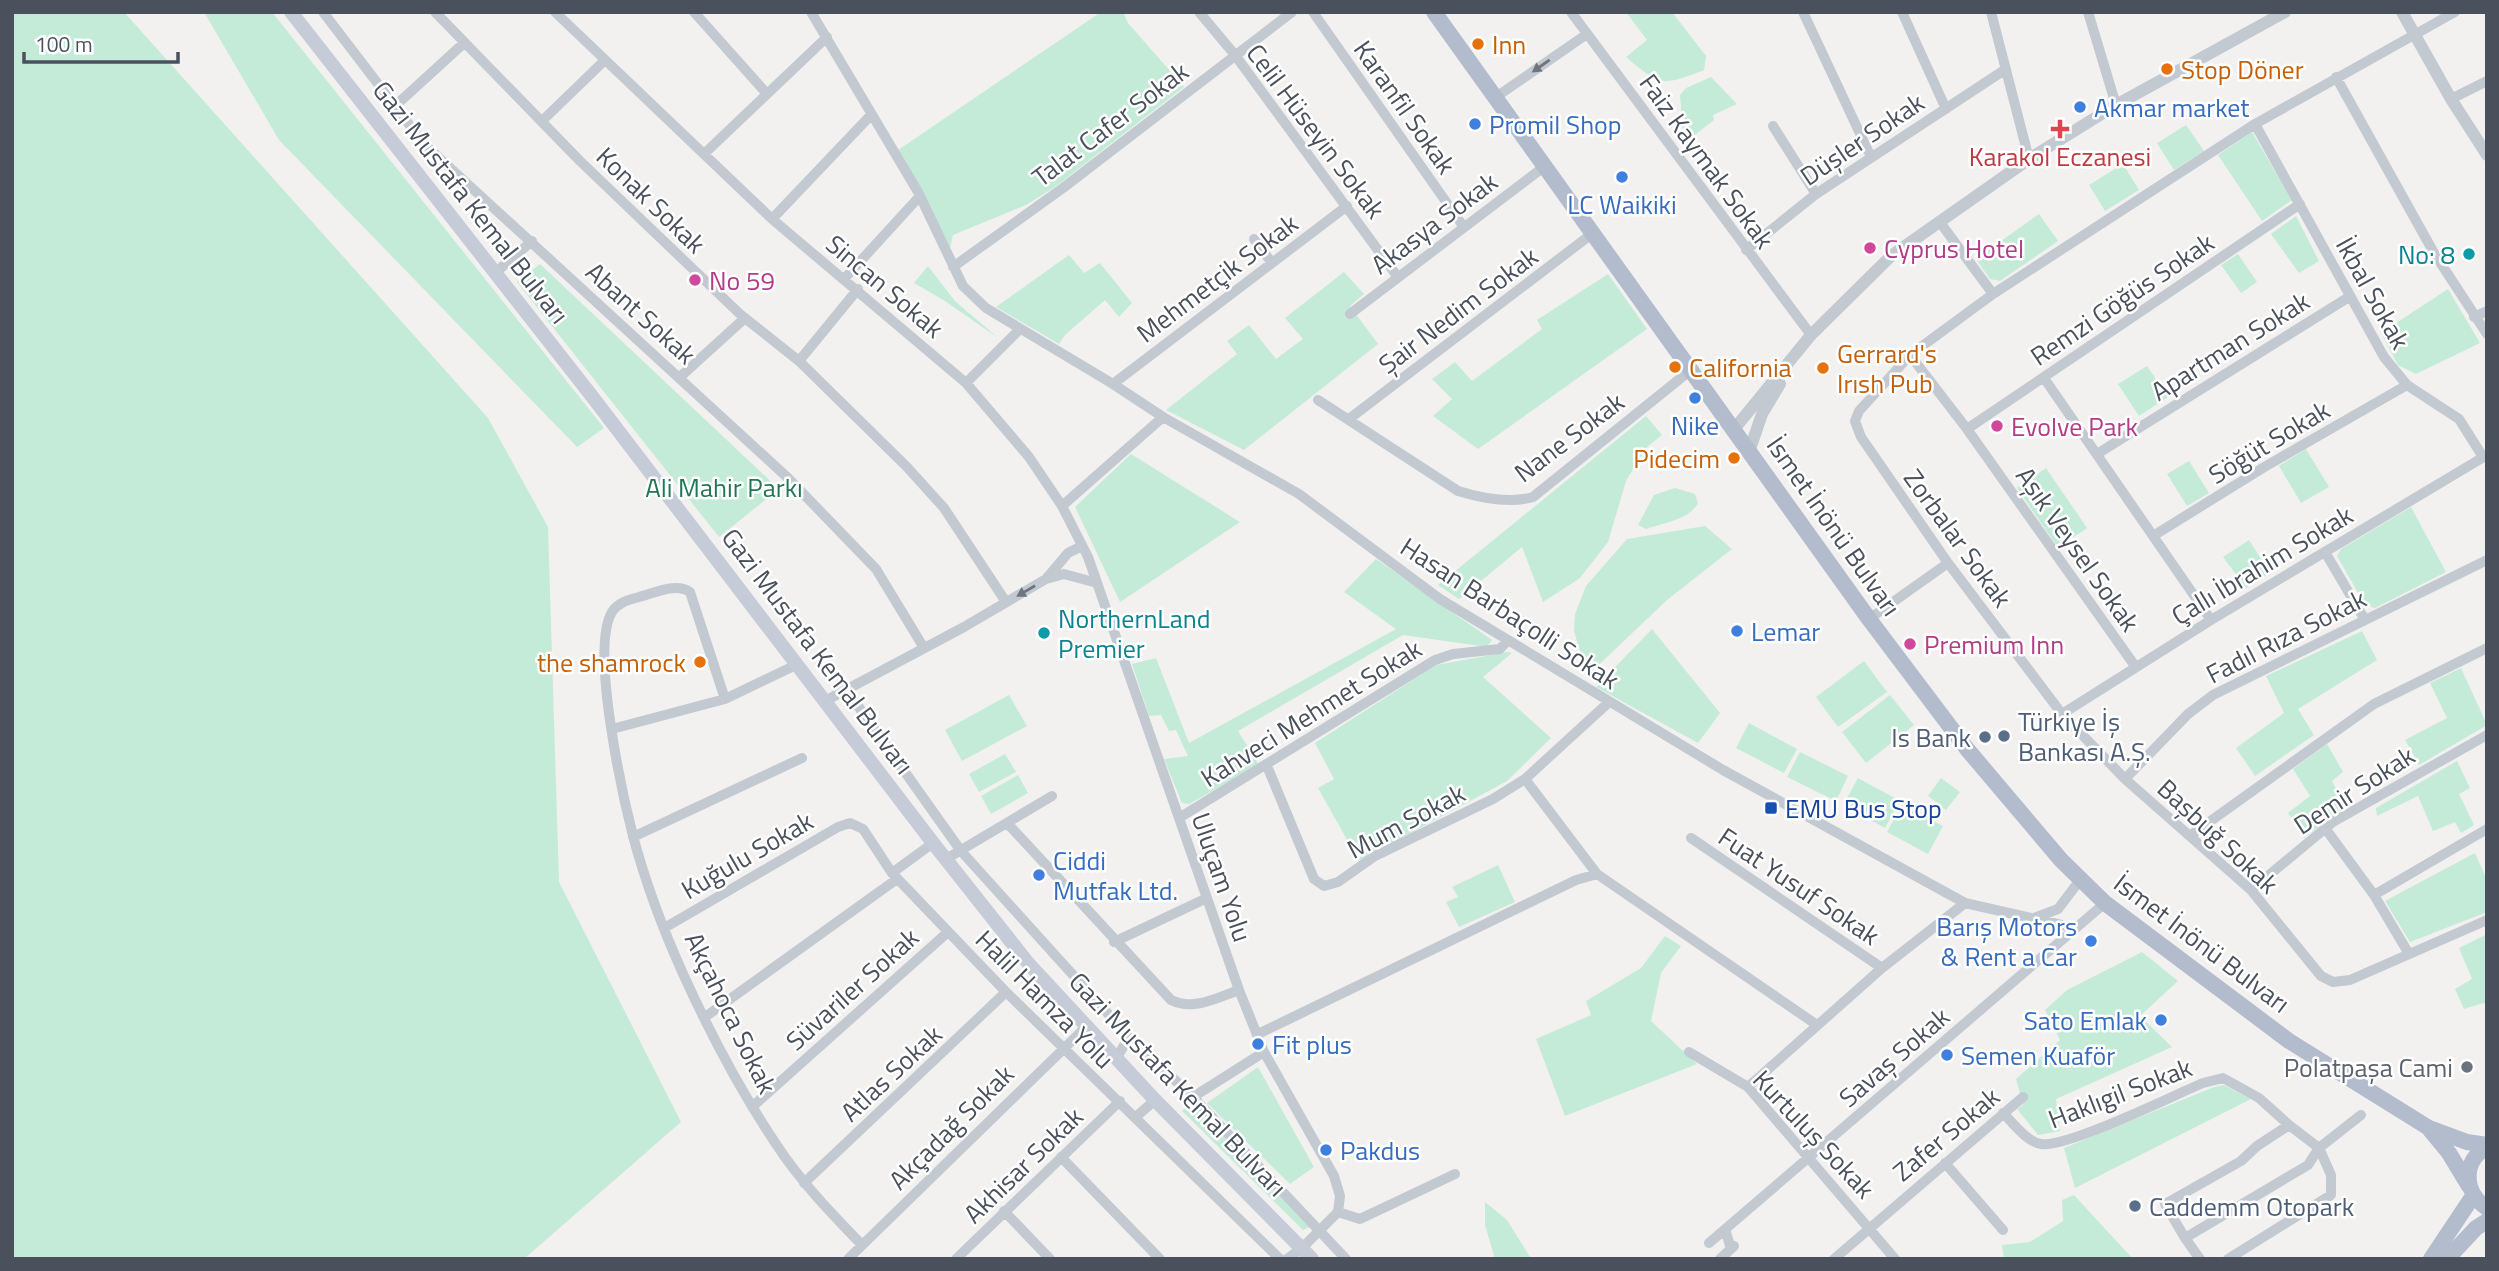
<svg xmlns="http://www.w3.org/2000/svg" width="2499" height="1271" font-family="'Titillium Web',sans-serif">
  <rect width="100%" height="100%" fill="#f2f1f0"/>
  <!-- green -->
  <path fill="#c4ebd8" d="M 12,12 L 124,12 L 488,418 L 548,527 L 559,882 L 681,1122 L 524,1259 L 12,1259 Z
    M 204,12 L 272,12 L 604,428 L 577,447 L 279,140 Z
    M 1101,12 L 1123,12 L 1128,23 L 1184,87 L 1055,187 L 1026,205 L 953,235 L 950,248 L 898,150 Z
    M 1626,12 L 1672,12 L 1706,56 L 1704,70 C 1662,86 1661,87 1626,57 L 1647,40 Z
    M 1711,77 L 1737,104 L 1713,115 L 1714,120 L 1691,138 L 1683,133 L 1680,95 L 1686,88 Z
    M 2186,125 L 2204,151 L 2174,170 L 2157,143 Z
    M 2252,132 L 2292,200 L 2262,221 L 2218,155 Z
    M 2123,164 L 2139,190 L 2105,211 L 2089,185 Z
    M 2039,214 L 2058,241 L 2000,281 L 1990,279 L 1976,259 Z
    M 2296,216 L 2319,261 L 2299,273 L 2271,234 Z
    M 2238,254 L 2257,282 L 2241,293 L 2221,265 Z
    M 1069,255 L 1084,273 L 1100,263 L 1132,303 L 1119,317 L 1105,300 L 1065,335 L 1059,344 L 996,307 Z
    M 540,264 L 779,489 L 719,537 L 517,282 Z
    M 928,266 L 955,301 L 998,338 L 945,301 L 914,283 Z
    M 1344,272 L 1364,294 L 1350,306 L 1378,344 L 1244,450 L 1166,410 L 1237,354 L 1227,341 L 1249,325 L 1276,359 L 1303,339 L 1285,318 Z
    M 1608,274 L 1647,329 L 1478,449 L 1433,416 L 1452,399 L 1432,379 L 1455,362 L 1472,381 L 1542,329 L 1537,320 Z
    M 2448,289 L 2480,343 L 2416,374 L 2398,365 L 2381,333 Z
    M 2147,366 L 2168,397 L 2139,416 L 2118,384 Z
    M 1646,416 L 1662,435 L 1646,448 L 1626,481 L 1608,542 L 1580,578 L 1543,602 L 1522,547 L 1459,599 L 1438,585 Z
    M 2306,449 L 2329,487 L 2301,503 L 2279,466 Z
    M 1131,454 L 1240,522 L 1120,602 L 1075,507 Z
    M 2189,461 L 2209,493 L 2187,506 L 2167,474 Z
    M 2046,468 L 2087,528 L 2058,548 L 2017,488 Z
    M 1675,488 L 1695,494 L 1698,503 C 1689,520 1663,523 1646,529 L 1638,525 L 1654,495 Z
    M 2411,507 L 2446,572 L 2375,608 L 2365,605 L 2337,556 L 2341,549 Z
    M 1705,526 L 1732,549 L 1667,600 L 1587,676 L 1574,631 L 1575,614 L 1586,586 L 1627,539 Z
    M 2249,540 L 2270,573 L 2246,588 L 2223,557 Z
    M 1376,559 L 1492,640 L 1487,647 L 1403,635 L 1238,731 L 1259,765 L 1189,804 L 1182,803 L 1164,759 L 1188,756 L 1176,730 L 1169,731 L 1161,715 L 1149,716 L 1132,664 L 1156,658 L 1189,743 L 1396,629 L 1344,592 Z
    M 1652,629 L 1720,713 L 1698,743 L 1596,687 Z
    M 2362,631 L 2377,660 L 2298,709 L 2314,735 L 2255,776 L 2236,748 L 2284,713 L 2266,676 Z
    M 1508,652 L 1512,653 L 1483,677 L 1551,738 L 1507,781 L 1359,861 L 1318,788 L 1334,779 L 1315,743 L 1436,665 Z
    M 1864,661 L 1887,692 L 1838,727 L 1816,697 Z
    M 2461,668 L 2487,725 L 2419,765 L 2405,740 L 2447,718 L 2430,683 Z
    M 1009,695 L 1027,726 L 962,761 L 945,730 Z
    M 1890,695 L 1914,725 L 1866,763 L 1842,732 Z
    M 1749,723 L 1797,749 L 1784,773 L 1736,748 Z
    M 2327,744 L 2343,772 L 2332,781 L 2346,807 L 2304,838 L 2288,813 L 2310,796 L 2293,769 Z
    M 1800,752 L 1848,776 L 1836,801 L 1787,777 Z
    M 1005,754 L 1016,772 L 979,792 L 969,774 Z
    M 2457,761 L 2470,788 L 2459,794 L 2474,825 L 2461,833 L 2455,822 L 2433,831 L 2418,796 L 2377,816 L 2376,808 Z
    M 1018,775 L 1028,793 L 991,814 L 981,796 Z
    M 1858,778 L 1900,801 L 1885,828 L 1843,805 Z
    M 1941,778 L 1960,792 L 1946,810 L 1928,796 Z
    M 1902,805 L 1943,826 L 1928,854 L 1887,832 Z
    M 2475,853 L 2487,880 L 2487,912 L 2410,942 L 2385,901 Z
    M 1498,865 L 1515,902 L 1459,927 L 1446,902 L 1458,897 L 1452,887 Z
    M 2487,934 L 2487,1005 L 2483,1003 L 2464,1009 L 2455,989 L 2472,979 L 2459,948 Z
    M 1665,936 L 1681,946 L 1661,973 L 1651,1021 L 1697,1064 L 1565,1116 L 1536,1039 L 1591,1015 L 1586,1001 L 1641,968 Z
    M 2142,952 L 2178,981 L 2140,1016 L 2172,1047 L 2056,1099 L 2060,1131 L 2038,1135 L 2017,1109 L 2023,1105 L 2016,1079 L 2060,1040 L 2045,1010 L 2067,990 Z
    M 1258,1067 L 1314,1167 L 1290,1184 L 1207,1103 Z
    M 2224,1085 L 2251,1099 L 2075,1188 L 2064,1148 L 2214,1087 Z
    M 1191,1103 L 1310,1227 L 1303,1230 L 1182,1111 Z
    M 2074,1195 L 2133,1259 L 2004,1259 L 2002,1245 L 2030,1242 L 2063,1221 L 2062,1200 Z
    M 1485,1202 L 1507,1220 L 1530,1257 L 1495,1259 L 1485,1225 Z"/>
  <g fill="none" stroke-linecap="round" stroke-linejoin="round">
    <!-- minor -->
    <path stroke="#c2c9d0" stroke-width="10" d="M 323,12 L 424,144 L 788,478 L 876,569 L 924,648
      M 435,12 L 580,161 L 741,315 L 799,361 L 907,467 L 944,508 L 1006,602
      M 555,12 L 772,219 L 966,383 L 1029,457 L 1062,506 L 1088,557 L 1239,990 L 1264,1052 L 1334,1176 L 1340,1196 L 1338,1212
      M 694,12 L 767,94
      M 811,12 L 918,192 L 963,286 L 986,308 L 1113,384 L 1163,417 L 1299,494 L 1440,599 L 1723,770 L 1965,903 L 2075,928
      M 1199,12 L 1235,55 L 1397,276
      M 1313,12 L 1463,226
      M 1571,12 L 1811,335
      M 1803,12 L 1871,157
      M 1902,12 L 1946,109
      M 1991,12 L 2029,159
      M 2088,12 L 2116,105
      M 2455,12 L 2255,124 L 1993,294 L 1910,355 L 1859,411 L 1855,421 L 1861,437 L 1948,563 L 2062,714 L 2125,779 L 2251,890 L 2321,976 L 2333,982 L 2350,980 L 2487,920
      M 2336,77 L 2434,253 L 2487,334
      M 1496,97 L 1587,34
      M 2451,99 L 2487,81
      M 395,106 L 464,43
      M 543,120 L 605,60
      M 2255,124 L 2384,357 L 2407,385 L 2459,419 L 2483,457
      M 1773,126 L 1816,194
      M 704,154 L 827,37
      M 772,219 L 871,115
      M 1939,221 L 1993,294
      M 1254,239 L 1272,263
      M 1746,250 L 1816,194 L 2006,69
      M 953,267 L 1063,188 L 1292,12
      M 495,273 L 532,241
      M 845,278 L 919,197
      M 1350,314 L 1545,166
      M 2474,317 L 2487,311
      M 1910,355 L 1967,429 L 2135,666
      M 799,361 L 858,289
      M 680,377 L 745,318
      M 2044,378 L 2211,620
      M 966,383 L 1020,329
      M 1113,384 L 1347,206
      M 1318,400 L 1458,491 C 1481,498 1510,504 1533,497 L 1692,369
      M 1349,419 L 1593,233
      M 1967,429 L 2300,204
      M 2097,454 L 2349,297
      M 1062,506 L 1163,417
      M 2153,536 L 2266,466 L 2407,385
      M 2325,552 L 2365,620
      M 1046,579 L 1068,553 L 1082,546
      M 1869,619 L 1948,563
      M 846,689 L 961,851 L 1129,1037 L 1116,1059
      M 725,699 L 690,592 C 676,582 655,593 639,597 C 629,600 618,602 612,612 C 590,648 622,793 633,836 C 645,881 665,934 684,976 C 710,1033 741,1092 776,1144 C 800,1181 831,1213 862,1245
      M 825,701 L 964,627 L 1046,579 L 1064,574 L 1097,583
      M 2062,714 L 2211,620 L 2487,455
      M 612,729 L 725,699 L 798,664
      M 1267,766 L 1314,879 L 1324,886 L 1338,882 L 1375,856 L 1493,799 L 1525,779 L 1608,703
      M 1525,779 L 1597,874
      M 2125,779 L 2188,714 L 2213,695 L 2487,560
      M 1179,818 L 1435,660 L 1453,654 L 1500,649 L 1507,641
      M 1008,824 L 1171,1000 C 1193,1011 1217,998 1239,990
      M 2325,828 L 2374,895 L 2409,954
      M 2191,835 L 2374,704 L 2487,648
      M 633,837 L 802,758
      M 1691,838 L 1882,968
      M 946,859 L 1052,796
      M 892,873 L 933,843
      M 2251,890 L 2333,822 L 2487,735
      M 2374,895 L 2487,829
      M 2034,918 L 2058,909 L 2080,880
      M 666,927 L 838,827 L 850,823 L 863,829 L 892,873 L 1006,992 L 1280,1259
      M 1114,942 L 1207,898
      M 705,1017 L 897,879
      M 1258,1034 L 1576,880 L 1597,874 L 1817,1025
      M 1129,1037 L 1193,1097 L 1264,1052
      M 1689,1052 L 1748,1087 L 1895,1259
      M 1748,1087 L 1882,968 L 1965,903
      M 1193,1097 L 1346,1259
      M 753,1106 L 948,932
      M 2003,1113 C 2013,1123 2027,1142 2041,1144 C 2067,1148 2172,1096 2203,1083 L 2223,1078 L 2259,1098 L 2289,1125
      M 1137,1116 L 1155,1100
      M 2319,1148 L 2289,1125 L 2257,1146 L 2241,1161 L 2165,1204 L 2185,1238 L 2308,1165 L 2319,1148 L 2361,1115
      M 1061,1157 L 1160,1259
      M 1945,1163 L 2003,1230
      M 804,1183 L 1006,992
      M 1004,1211 L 1050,1259
      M 1338,1212 L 1360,1219 L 1455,1174
      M 1725,1229 L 1731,1249
      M 2185,1238 L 2200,1259
      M 1709,1243 L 2105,903
      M 848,1259 L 1086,1027
      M 956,1259 L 1120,1101
      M 1287,1259 L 1302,1248 L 1338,1212
      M 1720,1259 L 1734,1246
      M 1834,1259 L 2023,1097
      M 2228,1259 L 2331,1195 L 2331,1175 L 2319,1148"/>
    <!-- tertiary -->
    <path stroke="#c2c9d0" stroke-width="12" d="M 2402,12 L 2451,99 L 2487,155
      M 1735,428 L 1811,335 L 1891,256 L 2029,159 L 2116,105 L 2285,12
      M 1750,449 L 1762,414 L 1780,384"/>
    <!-- secondary -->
    <path stroke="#c5cbd7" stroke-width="14" d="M 291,12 L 591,395 L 933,843 L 1028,963 L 1155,1100 L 1312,1259"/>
    <!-- primary -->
    <path stroke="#b3bccc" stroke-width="16" d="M 1434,12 L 1869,619 L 1967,749 L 2061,860 L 2105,903 L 2289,1041 L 2429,1128 L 2467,1142 L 2487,1145
      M 2430,1130 L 2449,1153 L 2469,1186
      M 2487,1147 C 2461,1162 2464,1193 2487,1208
      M 2431,1259 L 2473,1196
      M 2447,1259 L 2476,1228 L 2487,1221"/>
  </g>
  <!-- one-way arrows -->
  <defs><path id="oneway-solid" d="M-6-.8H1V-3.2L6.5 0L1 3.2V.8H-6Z" transform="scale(1.75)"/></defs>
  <g fill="#6e757f">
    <use href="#oneway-solid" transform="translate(1541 66) rotate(145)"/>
    <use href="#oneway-solid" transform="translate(1026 591) rotate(150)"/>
  </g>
  <!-- markers -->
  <g fill="#e8710a" stroke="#fff" stroke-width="2.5">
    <circle cx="1478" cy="44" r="7"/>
    <circle cx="2167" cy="69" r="7"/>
    <circle cx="1675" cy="367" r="7"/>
    <circle cx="1823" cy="368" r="7"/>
    <circle cx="1734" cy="458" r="7"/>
    <circle cx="700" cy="662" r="7"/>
  </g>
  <g fill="#3f7fe0" stroke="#fff" stroke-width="2.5">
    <circle cx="2080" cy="107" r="7"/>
    <circle cx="1475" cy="124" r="7"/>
    <circle cx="1622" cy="177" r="7"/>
    <circle cx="1695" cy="398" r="7"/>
    <circle cx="1737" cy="631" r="7"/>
    <circle cx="1039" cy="875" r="7"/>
    <circle cx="2091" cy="941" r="7"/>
    <circle cx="2161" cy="1020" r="7"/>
    <circle cx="1258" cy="1044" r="7"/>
    <circle cx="1947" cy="1055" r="7"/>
    <circle cx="1326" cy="1150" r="7"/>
  </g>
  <path fill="#e0444e" stroke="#fff" stroke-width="2.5" d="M2056.5 118.5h7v7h7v7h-7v7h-7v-7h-7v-7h7z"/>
  <g fill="#d1479c" stroke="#fff" stroke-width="2.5">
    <circle cx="1870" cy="248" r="7"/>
    <circle cx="695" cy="280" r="7"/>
    <circle cx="1997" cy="426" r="7"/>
    <circle cx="1910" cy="644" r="7"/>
  </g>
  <g fill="#0f9aa8" stroke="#fff" stroke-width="2.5">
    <circle cx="2469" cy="254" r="7"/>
    <circle cx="1044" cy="633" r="7"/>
  </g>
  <g fill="#5c6f8a" stroke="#fff" stroke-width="2.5">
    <circle cx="2004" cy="736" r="7"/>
    <circle cx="1985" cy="737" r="7"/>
    <circle cx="2135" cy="1206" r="7"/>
  </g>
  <rect fill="#1a4fb4" stroke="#fff" stroke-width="2.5" x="1764" y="801" width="14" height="14" rx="3.5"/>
  <circle fill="#6b7280" stroke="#fff" stroke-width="2.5" cx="2467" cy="1067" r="7"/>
  <g text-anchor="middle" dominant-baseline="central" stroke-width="5" stroke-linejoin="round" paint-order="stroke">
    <!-- food labels -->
    <g font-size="26" fill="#c56008" stroke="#fff" text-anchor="start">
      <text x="1492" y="44">Inn</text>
      <text x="2181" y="69">Stop Döner</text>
      <text x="1837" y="353">Gerrard's<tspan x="1837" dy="30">Irısh Pub</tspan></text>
      <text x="1689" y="367">California</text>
      <text x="1720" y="458" text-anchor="end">Pidecim</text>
      <text x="686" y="662" text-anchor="end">the shamrock</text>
    </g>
    <!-- street labels -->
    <g font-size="26" fill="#4a515c" stroke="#fff">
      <text transform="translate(1405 107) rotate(55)">Karanfil Sokak</text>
      <text transform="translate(1110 124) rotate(-37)">Talat Cafer Sokak</text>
      <text transform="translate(1316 131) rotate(53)">Celil Hüseyin Sokak</text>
      <text transform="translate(1862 139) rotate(-34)">Düşler Sokak</text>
      <text transform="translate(1707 161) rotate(54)">Faiz Kaymak Sokak</text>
      <text transform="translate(651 200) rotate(44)">Konak Sokak</text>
      <text transform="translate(471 202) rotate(52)">Gazi Mustafa Kemal Bulvarı</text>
      <text transform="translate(1434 223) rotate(-37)">Akasya Sokak</text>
      <text transform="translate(1217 278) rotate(-37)">Mehmetçik Sokak</text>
      <text transform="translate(885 286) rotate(40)">Sincan Sokak</text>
      <text transform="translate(2373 293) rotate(61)">İkbal Sokak</text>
      <text transform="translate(2122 299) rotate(-34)">Remzi Göğüs Sokak</text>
      <text transform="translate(1458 310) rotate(-37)">Şair Nedim Sokak</text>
      <text transform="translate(641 313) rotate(42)">Abant Sokak</text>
      <text transform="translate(2230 346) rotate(-32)">Apartman Sokak</text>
      <text transform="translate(1569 437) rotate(-37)">Nane Sokak</text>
      <text transform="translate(2269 442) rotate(-31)">Söğüt Sokak</text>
      <text transform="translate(1834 526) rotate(55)">İsmet İnönü Bulvarı</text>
      <text transform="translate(1958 538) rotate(54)">Zorbalar Sokak</text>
      <text transform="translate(2078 549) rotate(55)">Aşık Veysel Sokak</text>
      <text transform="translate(2262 565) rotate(-31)">Çallı İbrahim Sokak</text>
      <text transform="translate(1510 613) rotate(33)">Hasan Barbaçolli Sokak</text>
      <text transform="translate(2286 636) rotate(-27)">Fadıl Rıza Sokak</text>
      <text transform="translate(818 651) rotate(53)">Gazi Mustafa Kemal Bulvarı</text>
      <text transform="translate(1311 713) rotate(-32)">Kahveci Mehmet Sokak</text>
      <text transform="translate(2354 790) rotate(-33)">Demir Sokak</text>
      <text transform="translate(1406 821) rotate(-28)">Mum Sokak</text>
      <text transform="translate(2218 836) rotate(43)">Başbuğ Sokak</text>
      <text transform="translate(747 855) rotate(-30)">Kuğulu Sokak</text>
      <text transform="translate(1222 877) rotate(71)">Uluçam Yolu</text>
      <text transform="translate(1799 886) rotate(34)">Fuat Yusuf Sokak</text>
      <text transform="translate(2202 943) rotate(37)">İsmet İnönü Bulvarı</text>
      <text transform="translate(852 989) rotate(-42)">Süvariler Sokak</text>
      <text transform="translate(1045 999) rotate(45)">Halil Hamza Yolu</text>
      <text transform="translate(731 1013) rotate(64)">Akçahoca Sokak</text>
      <text transform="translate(1894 1057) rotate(-41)">Savaş Sokak</text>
      <text transform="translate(891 1073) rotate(-43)">Atlas Sokak</text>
      <text transform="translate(1178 1084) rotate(46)">Gazi Mustafa Kemal Bulvarı</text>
      <text transform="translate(2120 1093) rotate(-21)">Haklıgil Sokak</text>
      <text transform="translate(951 1127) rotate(-45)">Akçadağ Sokak</text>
      <text transform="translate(1814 1134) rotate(47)">Kurtuluş Sokak</text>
      <text transform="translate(1946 1134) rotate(-40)">Zafer Sokak</text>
      <text transform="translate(1023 1165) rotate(-44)">Akhisar Sokak</text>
    </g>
    <!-- shop labels -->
    <g font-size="26" fill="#366cbe" stroke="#fff" text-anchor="start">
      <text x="2094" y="107">Akmar market</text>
      <text x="1489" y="124">Promil Shop</text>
      <text x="1622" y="204" text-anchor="middle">LC Waikiki</text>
      <text x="1695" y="425" text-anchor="middle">Nike</text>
      <text x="1751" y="631">Lemar</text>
      <text x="1053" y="860">Ciddi<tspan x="1053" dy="30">Mutfak Ltd.</tspan></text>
      <text x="2077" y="926" text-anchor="end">Barış Motors<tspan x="2077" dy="30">&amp; Rent a Car</tspan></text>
      <text x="2147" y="1020" text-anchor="end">Sato Emlak</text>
      <text x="1272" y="1044">Fit plus</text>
      <text x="1961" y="1055">Semen Kuaför</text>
      <text x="1340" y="1150">Pakdus</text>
    </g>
    <!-- health labels -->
    <g font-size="26" fill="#be3a42" stroke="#fff">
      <text x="2060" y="156">Karakol Eczanesi</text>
    </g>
    <!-- hotel labels -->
    <g font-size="26" fill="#b23c85" stroke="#fff" text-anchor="start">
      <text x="1884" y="248">Cyprus Hotel</text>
      <text x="709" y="280">No 59</text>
      <text x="2011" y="426">Evolve Park</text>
      <text x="1924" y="644">Premium Inn</text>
    </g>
    <!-- culture labels -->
    <g font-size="26" fill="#0d838f" stroke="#fff" text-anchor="end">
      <text x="2455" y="254">No: 8</text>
      <text x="1058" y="618" text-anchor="start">NorthernLand<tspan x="1058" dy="30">Premier</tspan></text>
    </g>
    <!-- park labels -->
    <g font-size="26" fill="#217657" stroke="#fff">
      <text x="724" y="487">Ali Mahir Parkı</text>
    </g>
    <!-- service labels -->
    <g font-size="26" fill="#4e5e75" stroke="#fff" text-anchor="start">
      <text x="2018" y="721">Türkiye İş<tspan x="2018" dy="30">Bankası A.Ş.</tspan></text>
      <text x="1971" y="737" text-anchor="end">Is Bank</text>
      <text x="2149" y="1206">Caddemm Otopark</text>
    </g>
    <!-- transit labels -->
    <g font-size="26" fill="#164399" stroke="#fff" text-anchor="start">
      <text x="1785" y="808">EMU Bus Stop</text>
    </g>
    <!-- worship labels -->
    <g font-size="26" fill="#5b616d" stroke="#fff" text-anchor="end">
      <text x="2453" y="1067">Polatpaşa Cami</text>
    </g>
  </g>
  <!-- border -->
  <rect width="2499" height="1271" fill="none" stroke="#4a515c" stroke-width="28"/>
  <!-- scale -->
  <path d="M24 52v10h154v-10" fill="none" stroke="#4a515c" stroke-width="3.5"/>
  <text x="35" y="52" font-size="21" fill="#4a515c" stroke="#ffffff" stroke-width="5" paint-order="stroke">100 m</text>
</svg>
